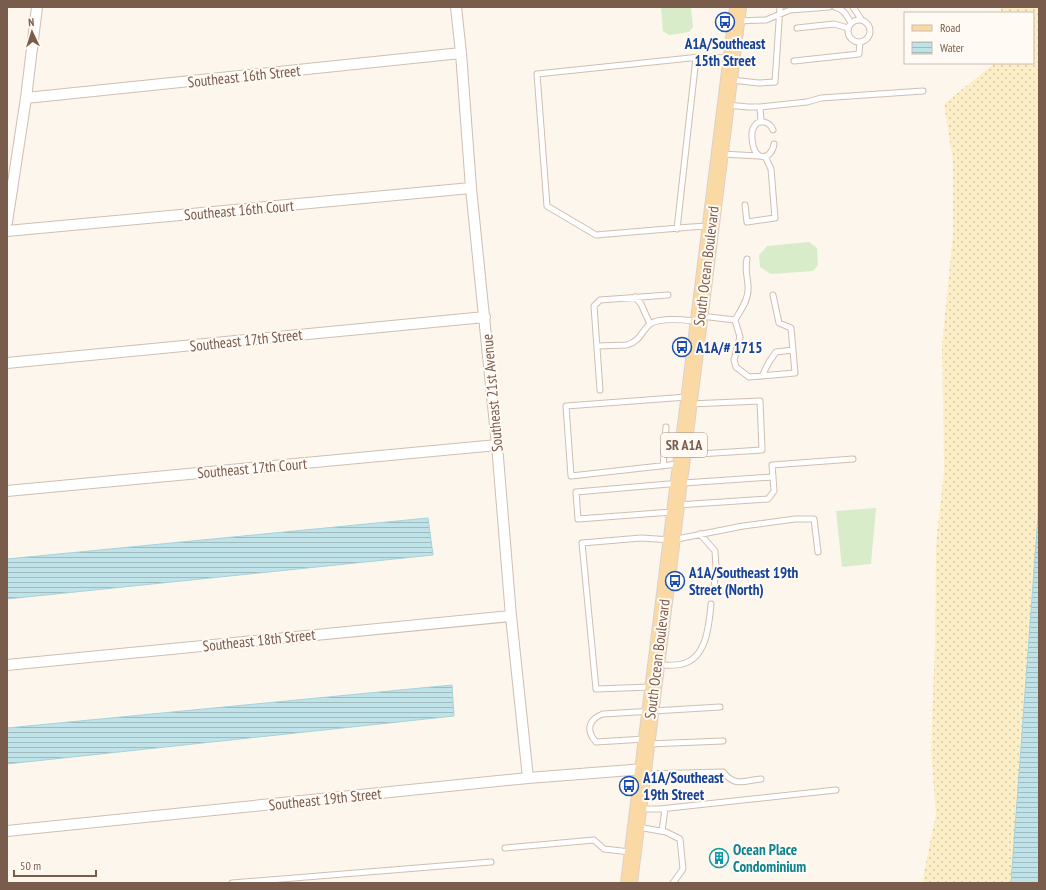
<svg xmlns="http://www.w3.org/2000/svg" width="1046" height="890" font-family="'PT Sans Narrow',sans-serif">
  <defs>
    <pattern id="sand-dots" width="8" height="8" patternUnits="userSpaceOnUse"><rect width="8" height="8" fill="#fcefc7"/><path d="M2 2h.1M6 6h.1" fill="none" stroke="#d1c5a4" stroke-width="1.8" stroke-linecap="round"/></pattern>
    <pattern id="water-rules" width="6" height="5" patternUnits="userSpaceOnUse"><rect width="6" height="5" fill="#bfe3e8"/><path d="M0 2.5h6" fill="none" stroke="#a0bbbe"/></pattern>
  </defs>
  <rect width="100%" height="100%" fill="#fdf6ec"/>
  <!-- sand -->
  <path fill="url(#sand-dots)" d="M 1001,7 L 1039,7 L 1038,516 L 1012,876 L 1011,883 L 923,883 L 924,872 L 936,814 L 931,750 L 935,644 L 936,545 L 944,470 L 942,345 L 953,234 L 953,162 L 944,104 L 995,63 L 1033,63 L 1033,13 L 1001,13 Z"/>
  <!-- pitch -->
  <path fill="#d8ecc9" d="M 661,7 L 691,7 L 693,27 L 689,32 L 669,35 L 663,31 Z
    M 809,242 L 817,248 L 818,265 L 813,271 L 771,274 L 760,267 L 759,255 L 763,251 L 767,246 Z
    M 876,508 L 871,564 L 842,567 L 836,511 Z"/>
  <!-- water -->
  <path fill="url(#water-rules)" stroke="#a5d3da" d="M 1039,356 L 1039,883 L 1011,883 L 1038,516 Z
    M 428,518 L 433,555 L 7,599 L 7,559 Z
    M 452,685 L 454,716 L 7,764 L 7,728 Z"/>
  <g fill="none" stroke-linecap="round" stroke-linejoin="round">
    <!-- service casing -->
    <g stroke="#d1beb0" stroke-width="7">
      <path id="service" d="M 835,7 C 844,9 847,16 851,23
        M 853,7 L 861,19
        M848 31a11 11 0 1 1 22 0a11 11 0 1 1-22 0Z
        M 737,21 L 766,20 L 790,10 L 829,7
        M 797,28 L 834,24 L 848,28
        M 794,61 L 859,54 L 860,42
        M 732,80 L 758,83 L 775,82 L 780,7
        M 727,105 L 748,107 L 760,107 L 761,122
        M 760,107 L 807,102 L 821,98 L 923,91
        M 773,130 C 770,122 759,118 754,127 C 750,133 752,153 760,156 C 768,159 773,151 774,144
        M 721,154 L 759,156
        M 745,205 L 747,222 L 775,218 L 771,169 L 765,156
        M 709,226 L 691,227 L 596,235 L 547,206 L 537,74 L 700,57 L 729,58
        M 677,229 L 696,58
        M 635,297 L 641,304 L 650,324
        M 701,316 L 735,320 L 740,337 L 734,360 L 736,367 L 749,377 L 795,373 L 791,328 L 779,323 L 773,295
        M 735,320 C 740,311 748,301 748,290 C 749,279 744,272 747,259
        M 597,346 L 627,345 C 642,340 641,331 650,324 C 659,317 685,320 696,321
        M 762,376 L 769,362 L 776,352 L 793,350
        M 600,390 L 594,306 L 600,300 L 668,295
        M 683,455 L 762,450 L 760,401 L 690,404
        M 678,464 L 571,476 L 566,406 L 687,397
        M 663,466 L 666,427
        M 773,477 L 772,465 L 853,459
        M 672,512 L 578,519 L 576,492 L 669,484 L 773,477 L 774,491 L 768,499 L 677,505
        M 700,534 L 715,551 L 716,567 L 714,587
        M 657,665 C 665,665 675,666 682,664 C 707,658 709,625 711,604
        M 651,687 L 596,689 L 582,543 L 641,538 L 672,540 L 743,526 L 795,519 L 814,519 L 818,552
        M 645,739 L 596,742 C 586,731 588,719 603,714 L 720,707
        M 648,744 L 723,741
        M 644,774 L 723,772 C 735,787 743,781 761,779
        M 640,809 L 660,809 L 836,790
        M 638,827 L 666,832 L 680,839 L 683,869 L 673,883
        M 662,831 L 665,809
        M 505,848 L 594,840 L 604,849 L 630,852
        M 232,883 L 491,862"/>
    </g>
    <!-- minor casing -->
    <g stroke="#d1beb0" stroke-width="12">
      <path id="minor" d="M 456,7 L 461,53 L 471,188 L 497,445 L 511,616 L 528,778
        M 26,98 L 461,53
        M 7,222 L 26,98 L 37,7
        M 7,231 L 471,188
        M 7,363 L 485,317
        M 7,491 L 497,445
        M 7,665 L 511,616
        M 7,831 L 528,778 L 644,769"/>
    </g>
    <!-- primary casing -->
    <g stroke="#dad1cd" stroke-width="18">
      <path id="primary" d="M 629,883 L 738,7"/>
    </g>
    <!-- service -->
    <use href="#service" stroke="#fff" stroke-width="5"/>
    <!-- minor -->
    <use href="#minor" stroke="#fff" stroke-width="10"/>
    <!-- primary -->
    <use href="#primary" stroke="#fbd9a5" stroke-width="16"/>
  </g>
  <!-- icons -->
  <defs>
    <g id="bus-ring" transform="scale(1)"><circle r="9.5" fill="#fffaf3" stroke="#1a4fb4" stroke-width="1.5"/><path d="M-5-6H5V4H4V6H2V4H-2V6H-4V4H-5ZM-3.5-4V0h7V-4ZM-3.5 1.2v1.5H-2V1.2ZM2 1.2v1.5H3.5V1.2Z" fill="#1a4fb4"/></g>
    <g id="building-ring" transform="scale(1)"><circle r="9.5" fill="#fffaf3" stroke="#0f9aa8" stroke-width="1.5"/><path d="M-4-6H4V6H1V3H-1V6H-4ZM-2.5-4.3h1.7v1.8h-1.7ZM.8-4.3h1.7v1.8H.8ZM-2.5-1h1.7V.8h-1.7ZM.8-1h1.7V.8H.8Z" fill="#0f9aa8"/></g>
  </defs>
  <g fill-rule="evenodd">
    <use href="#bus-ring" x="725" y="22"/>
    <use href="#bus-ring" x="682" y="347"/>
    <use href="#bus-ring" x="675" y="581"/>
    <use href="#bus-ring" x="629" y="786"/>
    <use href="#building-ring" x="719" y="858"/>
  </g>
  <g text-anchor="middle" dominant-baseline="central" stroke-width="4" stroke-linejoin="round" paint-order="stroke">
    <!-- shield labels -->
    <rect fill="#fffaf3" stroke="#a28b7f" stroke-width="1" x="661" y="433" width="46" height="24" rx="3"/>
    <g font-size="14" font-weight="bold" fill="#7a5c4d">
      <text x="684" y="445">SR A1A</text>
    </g>
    <!-- transit labels -->
    <g font-size="15" font-weight="bold" fill="#164399" stroke="#fffaf3" text-anchor="start">
      <text x="725" y="43" text-anchor="middle">A1A/Southeast<tspan x="725" dy="17">15th Street</tspan></text>
      <text x="696" y="347">A1A/# 1715</text>
      <text x="689" y="572">A1A/Southeast 19th<tspan x="689" dy="17">Street (North)</tspan></text>
      <text x="643" y="777">A1A/Southeast<tspan x="643" dy="17">19th Street</tspan></text>
    </g>
    <!-- street labels -->
    <g font-size="15" fill="#7a5c4d" stroke="#fffaf3">
      <text transform="translate(244 76) rotate(-6)">Southeast 16th Street</text>
      <text transform="translate(239 210) rotate(-5)">Southeast 16th Court</text>
      <text transform="translate(706 266) rotate(-83)">South Ocean Boulevard</text>
      <text transform="translate(246 340) rotate(-6)">Southeast 17th Street</text>
      <text transform="translate(492 393) rotate(-95)">Southeast 21st Avenue</text>
      <text transform="translate(252 468) rotate(-5)">Southeast 17th Court</text>
      <text transform="translate(259 640) rotate(-6)">Southeast 18th Street</text>
      <text transform="translate(657 659) rotate(-83)">South Ocean Boulevard</text>
      <text transform="translate(325 799) rotate(-6)">Southeast 19th Street</text>
    </g>
    <!-- culture labels -->
    <g font-size="15" font-weight="bold" fill="#0d838f" stroke="#fffaf3" text-anchor="start">
      <text x="733" y="849">Ocean Place<tspan x="733" dy="17">Condominium</tspan></text>
    </g>
  </g>
  <!-- border -->
  <rect width="1046" height="890" fill="none" stroke="#7a5c4d" stroke-width="16"/>
  <!-- legend -->
  <rect x="904" y="12" width="130" height="52" fill="#fffaf3" stroke="#cabbb1"/>
  <rect x="912" y="25" width="20" height="6" fill="#fbd9a5" stroke="#cabbb1"/>
  <text x="940" y="32" font-size="12" fill="#7a5c4d">Road</text>
  <rect x="912" y="42" width="20" height="12" fill="url(#water-rules)" stroke="#cabbb1"/>
  <text x="940" y="52" font-size="12" fill="#7a5c4d">Water</text>
  <!-- north arrow -->
  <g transform="translate(32 32) rotate(356)" stroke="#fffaf3" stroke-width="3" paint-order="stroke">
  <path d="M0-3L7 15L0 10L-7 15Z" fill="#7a5c4d"/>
  <text y="-6" font-size="11" font-weight="bold" text-anchor="middle" fill="#7a5c4d">N</text>
  </g>
  <!-- scale -->
  <path d="M14 870v6h82v-6" fill="none" stroke="#7a5c4d" stroke-width="2"/>
  <text x="20" y="870" font-size="12" fill="#7a5c4d" stroke="#fffaf3" stroke-width="3" paint-order="stroke">50 m</text>
</svg>
